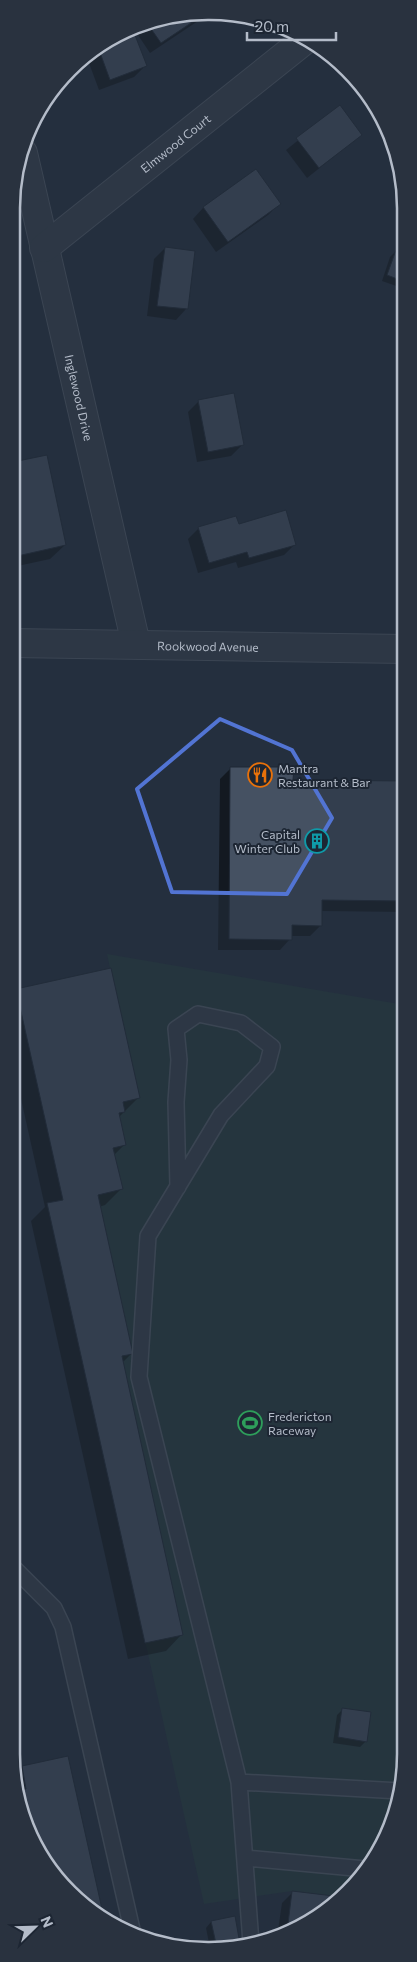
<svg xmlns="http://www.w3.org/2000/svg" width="417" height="1962" font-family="Commissioner,sans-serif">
  <rect width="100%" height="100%" fill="#242f3e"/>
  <!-- green -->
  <path fill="#263c3f" d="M 107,954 L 405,1005 L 404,1779 L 379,1852 L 342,1897 L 292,1891 L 204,1904 L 47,1203 L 63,1199 L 16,989 L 110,968 Z"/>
  <!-- shadow -->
  <path fill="#0007" d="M 207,15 L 150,53 L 134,29 L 157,18 Z
    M 132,31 L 145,66 L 134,77 L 99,90 L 86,55 Z
    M 361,87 L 386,122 L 384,125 L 356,91 Z
    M 340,107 L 361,135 L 307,178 L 286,150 Z
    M 256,171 L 279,204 L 268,215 L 216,252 L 193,219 L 203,208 Z
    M 165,248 L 194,252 L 186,309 L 176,320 L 147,316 L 154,259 Z
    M 396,251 L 405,255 L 405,289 L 382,281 L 390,257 Z
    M 13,391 L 17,415 L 13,419 Z
    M 199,401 L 242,445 L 231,456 L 197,462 L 188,412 Z
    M 46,456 L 65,545 L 50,559 L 13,567 L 13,463 Z
    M 238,526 L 295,544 L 284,555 L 238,568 L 236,562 L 198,573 L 188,539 L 199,528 Z
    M 231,768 L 292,781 L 405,783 L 405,912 L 321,911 L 321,925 L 310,936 L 291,936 L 290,939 L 280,950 L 218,950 L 220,779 Z
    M 17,990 L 138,1098 L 119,1117 L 125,1144 L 114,1155 L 121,1189 L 105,1205 L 99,1207 L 132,1353 L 122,1363 L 182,1634 L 166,1651 L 128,1659 L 31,1221 L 45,1207 L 12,1058 L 12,995 Z
    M 342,1710 L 366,1741 L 360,1747 L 333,1743 L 337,1715 Z
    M 67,1757 L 103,1917 L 69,1893 L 26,1829 L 15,1774 L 22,1767 Z
    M 293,1892 L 341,1899 L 277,1937 L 282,1903 Z
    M 234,1917 L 239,1945 L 210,1948 L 206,1928 L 211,1922 Z"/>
  <!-- building -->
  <path fill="#455162" stroke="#1f2835" d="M 203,15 L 161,43 L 147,23 L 157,18 Z
    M 133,30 L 147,66 L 110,80 L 98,47 Z
    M 340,105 L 362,135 L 319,168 L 296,138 Z
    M 256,169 L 281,204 L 228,242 L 203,207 Z
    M 165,247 L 195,251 L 188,309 L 157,306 Z
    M 396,250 L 405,253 L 405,282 L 387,275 Z
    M 13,384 L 19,415 L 13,416 Z
    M 234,393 L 244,445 L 208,452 L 198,400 Z
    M 47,455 L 66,545 L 13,557 L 13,462 Z
    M 286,510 L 296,545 L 249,558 L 247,552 L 209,563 L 198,527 L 236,516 L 239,524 Z
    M 230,767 L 294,767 L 293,780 L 405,781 L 405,901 L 322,900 L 322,926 L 292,925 L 292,940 L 229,939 Z
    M 111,968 L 140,1098 L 123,1102 L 125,1112 L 119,1113 L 126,1145 L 113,1148 L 123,1189 L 98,1195 L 133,1354 L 122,1356 L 183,1635 L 145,1643 L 47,1203 L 63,1200 L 16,989 Z
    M 342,1708 L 371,1712 L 367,1742 L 338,1737 Z
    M 68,1756 L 104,1918 L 69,1893 L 26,1829 L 19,1790 L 26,1789 L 22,1766 Z
    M 292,1891 L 342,1897 L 338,1902 L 287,1932 Z
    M 235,1916 L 240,1944 L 217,1948 L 211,1921 Z"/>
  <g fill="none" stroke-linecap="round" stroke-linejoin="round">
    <!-- lane casing -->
    <g stroke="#565f6c" stroke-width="18">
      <path id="lane" d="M 178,1187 L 176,1102 L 179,1060 L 176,1029 L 198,1014 L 241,1023 L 272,1047 L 267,1066 L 221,1115 L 148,1236 L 139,1377 L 239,1782
        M 11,1565 L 54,1608 L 63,1627 L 133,1934
        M 245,1858 L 365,1869
        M 251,1943 L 239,1782 L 400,1791"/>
    </g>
    <!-- street casing -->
    <g stroke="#565f6c" stroke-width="30">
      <g id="street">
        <path id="s1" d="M 23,153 L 136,644"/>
        <path id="s2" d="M 44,248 L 306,39"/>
        <path id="s3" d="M 12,643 L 405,649"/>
      </g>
    </g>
    <!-- lane -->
    <use href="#lane" stroke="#38414e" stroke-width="15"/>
    <!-- street -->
    <use href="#street" stroke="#38414e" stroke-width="28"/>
  </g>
  <!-- marked area -->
  <path d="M0 0H417V1962H0ZM 220,719 L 292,750 L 332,818 L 287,894 L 172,892 L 137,789 Z" fill="#242f3e" fill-opacity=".55" fill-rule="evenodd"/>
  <path fill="none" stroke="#5274d3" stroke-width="4" stroke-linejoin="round" d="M 220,719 L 292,750 L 332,818 L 287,894 L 172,892 L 137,789 Z"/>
  <!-- icons -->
  <defs>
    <g id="restaurant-ring" transform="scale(1.25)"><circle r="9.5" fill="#1d2633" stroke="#e8710a" stroke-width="1.5"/><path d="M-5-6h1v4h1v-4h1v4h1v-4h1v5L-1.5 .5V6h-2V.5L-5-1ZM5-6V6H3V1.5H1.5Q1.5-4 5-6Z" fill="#e8710a"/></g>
    <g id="building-ring" transform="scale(1.25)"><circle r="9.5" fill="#1d2633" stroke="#0f9aa8" stroke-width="1.5"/><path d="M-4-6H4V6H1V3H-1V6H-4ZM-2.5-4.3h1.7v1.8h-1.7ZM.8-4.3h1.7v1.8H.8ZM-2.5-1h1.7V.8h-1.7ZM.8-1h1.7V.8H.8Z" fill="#0f9aa8"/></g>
    <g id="stadium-ring" transform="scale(1.25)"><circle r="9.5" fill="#1d2633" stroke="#2e9e5b" stroke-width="1.5"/><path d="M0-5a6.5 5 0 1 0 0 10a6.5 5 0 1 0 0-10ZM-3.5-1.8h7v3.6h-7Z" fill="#2e9e5b"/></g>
  </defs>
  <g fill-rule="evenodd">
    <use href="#restaurant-ring" x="260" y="775"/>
    <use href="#building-ring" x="317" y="841"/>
    <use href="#stadium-ring" x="250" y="1423"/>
  </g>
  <g text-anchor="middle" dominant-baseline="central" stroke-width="4" stroke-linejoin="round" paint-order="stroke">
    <!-- street labels -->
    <g font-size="12" fill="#b4bcc9" stroke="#1d2633">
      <text stroke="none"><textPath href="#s2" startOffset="168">Elmwood Court</textPath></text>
      <text stroke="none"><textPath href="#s1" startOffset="251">Inglewood Drive</textPath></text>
      <text stroke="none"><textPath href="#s3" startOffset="196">Rookwood Avenue</textPath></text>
    </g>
    <!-- poi labels -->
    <g font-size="12" fill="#b4bcc9" stroke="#1d2633" text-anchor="start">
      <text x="278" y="768">Mantra<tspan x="278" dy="14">Restaurant &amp; Bar</tspan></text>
      <text x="300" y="834" text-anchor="end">Capital<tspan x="300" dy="14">Winter Club</tspan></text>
      <text x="268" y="1416">Fredericton<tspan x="268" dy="14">Raceway</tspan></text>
    </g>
  </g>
  <!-- crop -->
  <path d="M0 0H417V1962H0ZM208 20H209A188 188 0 0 1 397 208V1754A188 188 0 0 1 209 1942H208A188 188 0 0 1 20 1754V208A188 188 0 0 1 208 20Z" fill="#29323f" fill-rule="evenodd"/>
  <path fill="none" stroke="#b4bcc9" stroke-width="2.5" d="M208 20H209A188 188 0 0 1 397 208V1754A188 188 0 0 1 209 1942H208A188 188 0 0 1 20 1754V208A188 188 0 0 1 208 20Z"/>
  <!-- north arrow -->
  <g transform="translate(35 1927) rotate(67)" stroke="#1d2633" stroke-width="4" paint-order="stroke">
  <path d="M0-4L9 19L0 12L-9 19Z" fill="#b4bcc9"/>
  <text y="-8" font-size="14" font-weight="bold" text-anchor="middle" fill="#b4bcc9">N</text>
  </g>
  <!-- scale -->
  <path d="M247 32v8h89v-8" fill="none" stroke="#b4bcc9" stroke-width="2.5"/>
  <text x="255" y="32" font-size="15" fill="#b4bcc9" stroke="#1d2633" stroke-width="4" paint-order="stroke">20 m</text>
</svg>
